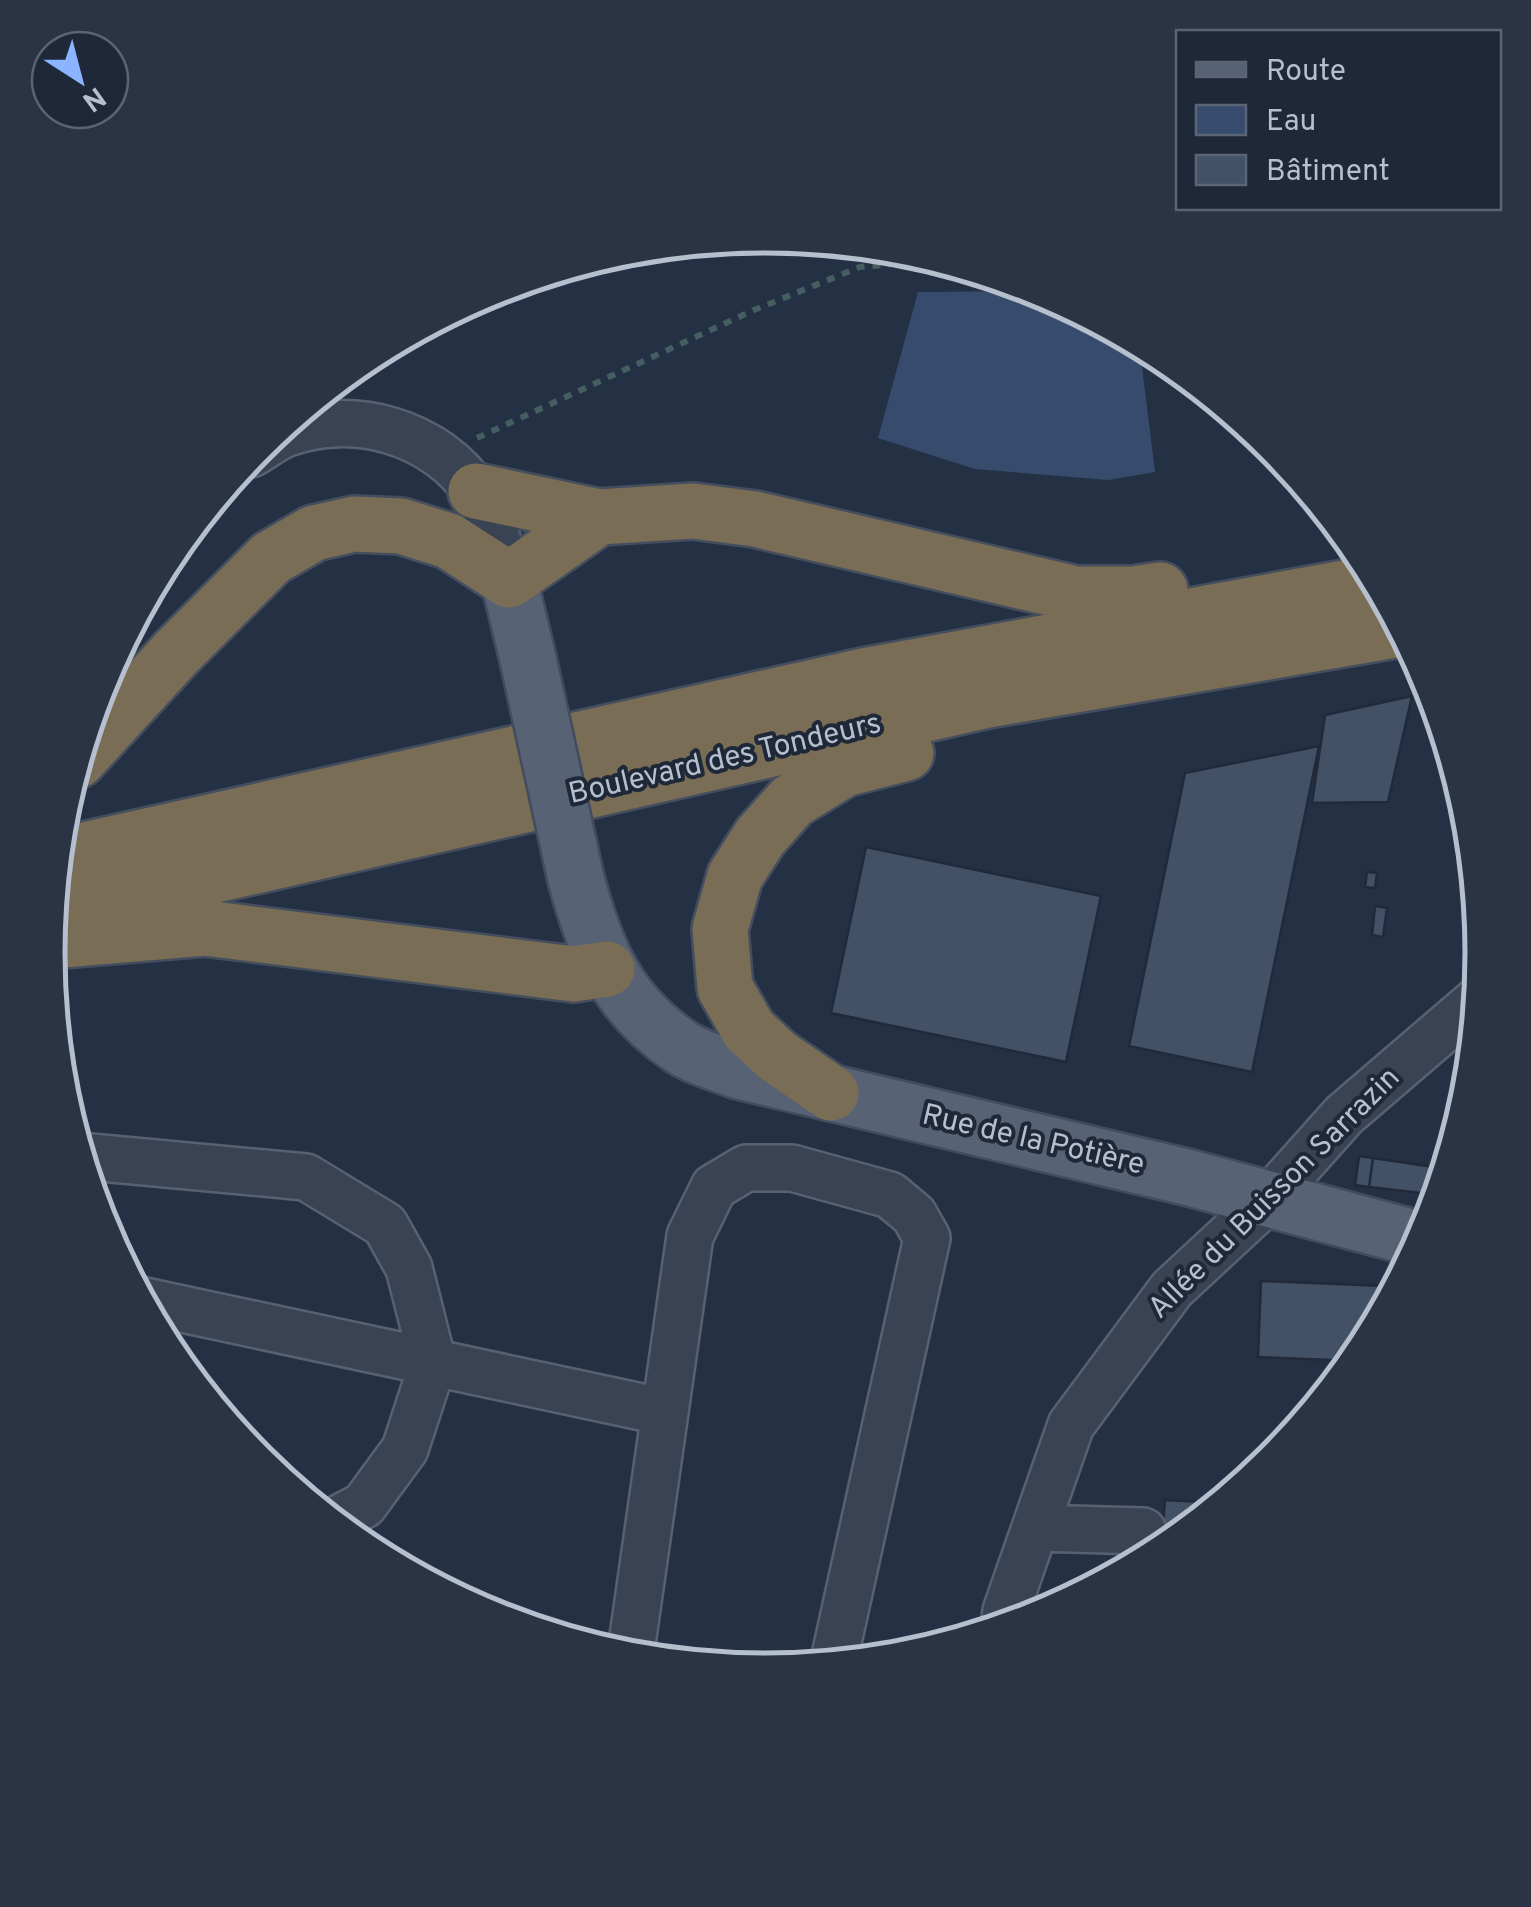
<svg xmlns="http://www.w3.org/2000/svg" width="1531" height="1907" font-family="Overpass,sans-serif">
  <rect width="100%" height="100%" fill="#243144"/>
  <!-- water -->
  <path fill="#374c6d" d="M 1042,291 L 1139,343 L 1155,472 L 1108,480 L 975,469 L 878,438 L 918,292 Z"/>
  <!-- building -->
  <path fill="#435167" stroke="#202a3b" stroke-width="2.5" d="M 1412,696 L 1388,802 L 1312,803 L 1325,715 Z
    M 1319,746 L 1252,1072 L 1129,1046 L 1185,773 Z
    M 866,847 L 1101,896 L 1066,1062 L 831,1013 Z
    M 1367,872 L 1377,873 L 1375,888 L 1365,887 Z
    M 1375,906 L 1387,908 L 1383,937 L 1372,935 Z
    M 1443,1115 L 1463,1116 L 1447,1169 L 1435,1168 Z
    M 1359,1156 L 1373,1158 L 1369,1187 L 1355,1185 Z
    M 1373,1158 L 1447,1169 L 1439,1195 L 1369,1187 Z
    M 1261,1281 L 1385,1286 L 1385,1311 L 1355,1361 L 1258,1357 Z
    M 1165,1500 L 1222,1503 L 1161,1552 Z"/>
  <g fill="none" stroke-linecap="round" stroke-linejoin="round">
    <!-- minor casing -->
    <g stroke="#576171" stroke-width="50">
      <path id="minor" d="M 251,454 C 262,448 273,439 285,434 C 353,408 437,432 477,493 C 494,519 500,551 509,580
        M 80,1156 L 306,1177 L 385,1225 L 409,1268 L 433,1363 L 405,1449 L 364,1505 L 332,1522
        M 140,1300 L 665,1412
        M 1035,1528 L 1143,1531
        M 1004,1628 L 1006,1611 L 1071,1425 L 1172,1289 L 1269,1199 L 1344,1115 L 1479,999
        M 630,1658 L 690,1236 L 714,1187 L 746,1168 L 792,1168 L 890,1195 L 914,1215 L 927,1238 L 833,1665"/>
    </g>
    <!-- major casing -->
    <g stroke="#434c5d" stroke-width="60">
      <path id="major" d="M 509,580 L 528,659
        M 576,879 C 595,950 617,1004 681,1047 C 698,1058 720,1064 739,1071 L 1186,1177 L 1422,1240"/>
    </g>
    <!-- highway casing -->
    <g stroke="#444e5e" stroke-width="60">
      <path id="highway" d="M 476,491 L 599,517 L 693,511 L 755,519 L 1076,594 L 1134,594 L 1160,590
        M 78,760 L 177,652 L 271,558 L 314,533 L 354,524 L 401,526 L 449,541 L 509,580 L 599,517
        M 57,856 L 863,676 L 1377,582
        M 52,912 L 988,700 L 1402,629
        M 62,940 L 205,928 L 573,974 L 607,969
        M 831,1093 L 777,1056 L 749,1030 L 725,988 L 720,929 L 735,876 L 760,837 L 792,801 L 844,769 L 906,753"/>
    </g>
    <!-- path -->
    <path stroke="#455e61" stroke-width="6" stroke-dasharray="8 8" stroke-linecap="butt" d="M 477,438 L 754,310 L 860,267 L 939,260"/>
    <!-- minor -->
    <use href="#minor" stroke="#394354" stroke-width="45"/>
    <!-- major -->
    <use href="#major" stroke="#576274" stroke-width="55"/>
    <!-- highway -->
    <use href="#highway" stroke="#7a6d55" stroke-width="55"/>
    <!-- major-bridge casing -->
    <g stroke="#434c5d" stroke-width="60" stroke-linecap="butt">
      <path id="major-bridge" d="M 528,659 L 576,879"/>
    </g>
    <!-- major-bridge -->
    <use href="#major-bridge" stroke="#576274" stroke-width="55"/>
  </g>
  <g text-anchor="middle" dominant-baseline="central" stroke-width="8" stroke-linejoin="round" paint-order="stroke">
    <!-- street labels -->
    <g font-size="30" fill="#b6bfcd" stroke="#1e2839">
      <text transform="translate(725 760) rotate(-13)">Boulevard des Tondeurs</text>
      <text transform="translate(1033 1141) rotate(13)">Rue de la Potière</text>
      <text transform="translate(1275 1194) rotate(-45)">Allée du Buisson Sarrazin</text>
    </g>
  </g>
  <!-- crop -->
  <path d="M0 0H1531V1907H0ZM65 953a700 700 0 1 1 1400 0a700 700 0 1 1-1400 0Z" fill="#2a3445" fill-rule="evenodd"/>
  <path fill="none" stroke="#b6bfcd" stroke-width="5" d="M65 953a700 700 0 1 1 1400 0a700 700 0 1 1-1400 0Z"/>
  <!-- legend -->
  <rect x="1176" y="30" width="325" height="180" fill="#1e2839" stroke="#5b6474" stroke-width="2.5"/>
  <rect x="1196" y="62" width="50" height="15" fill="#576274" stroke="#5b6474" stroke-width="2.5"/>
  <text x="1266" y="80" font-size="30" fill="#b6bfcd">Route</text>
  <rect x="1196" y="105" width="50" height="30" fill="#374c6d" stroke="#5b6474" stroke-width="2.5"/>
  <text x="1266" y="130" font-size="30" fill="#b6bfcd">Eau</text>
  <rect x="1196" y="155" width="50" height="30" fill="#435167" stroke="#5b6474" stroke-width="2.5"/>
  <text x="1266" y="180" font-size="30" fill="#b6bfcd">Bâtiment</text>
  <!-- north arrow -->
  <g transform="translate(80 80) rotate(144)"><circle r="48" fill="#1e2839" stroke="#5b6474" stroke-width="2.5"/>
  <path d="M0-8L18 38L0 25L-18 38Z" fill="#8ab4ff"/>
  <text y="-15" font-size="28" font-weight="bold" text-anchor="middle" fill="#b6bfcd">N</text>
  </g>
</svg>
